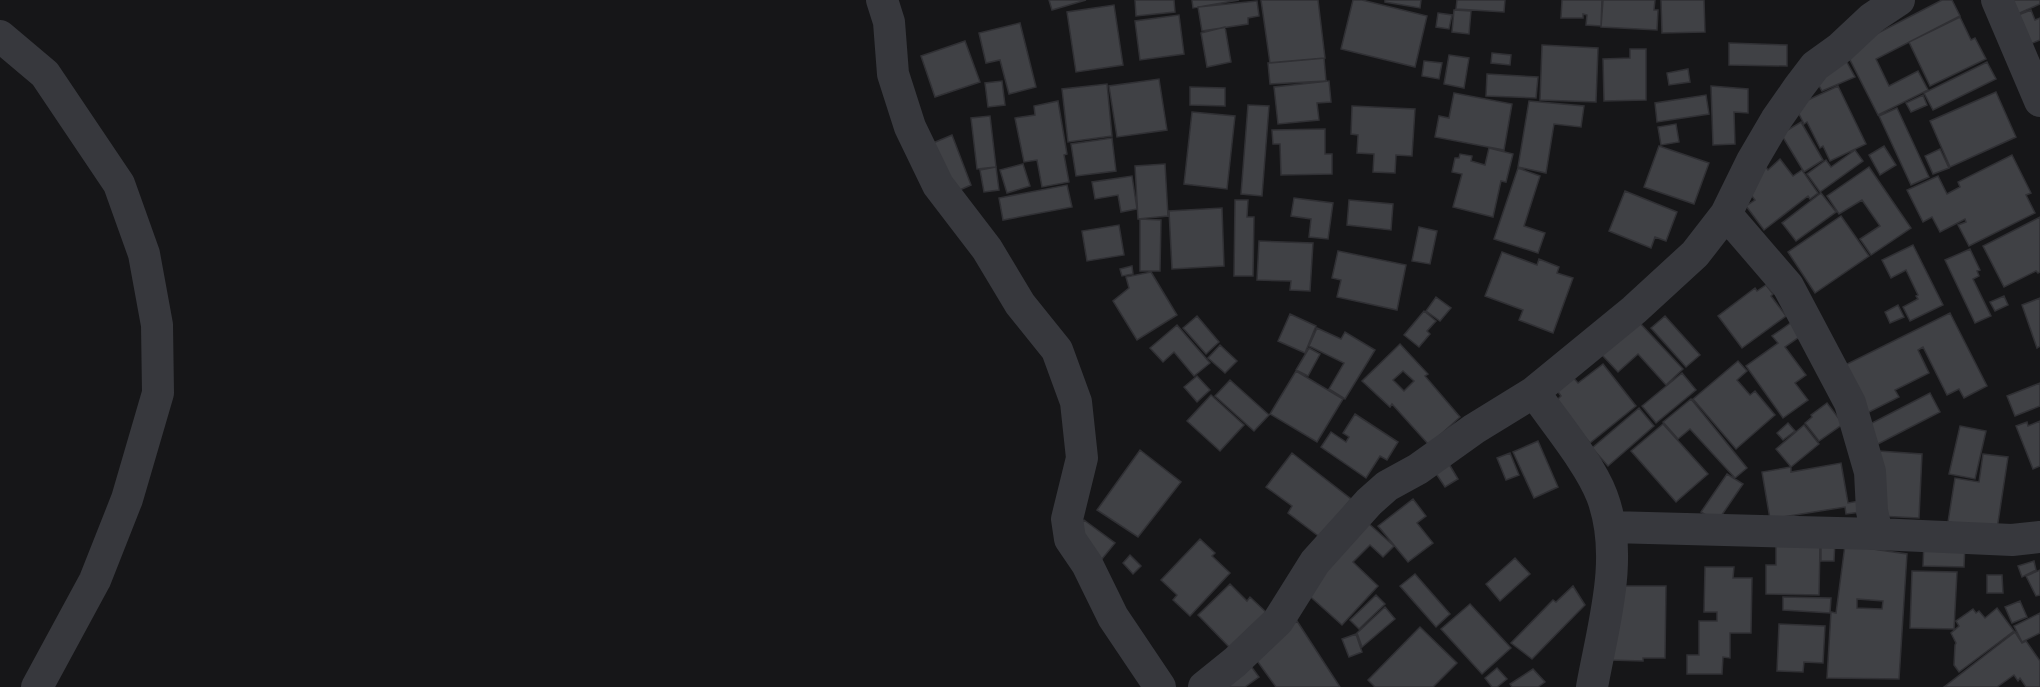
<svg xmlns="http://www.w3.org/2000/svg" width="2040" height="687" font-family="'Public Sans',sans-serif">
  <rect width="100%" height="100%" fill="#161618"/>
  <!-- building -->
  <path fill="#404145" stroke="#303034" stroke-width="1.5" fill-rule="evenodd" d="M 1049,0 L 1086,0 L 1052,10 Z
    M 1135,0 L 1174,0 L 1175,12 L 1136,16 Z
    M 1192,0 L 1239,0 L 1193,8 Z
    M 1261,0 L 1318,0 L 1325,58 L 1270,63 Z
    M 1353,0 L 1362,0 L 1427,16 L 1415,67 L 1341,49 Z
    M 1385,0 L 1421,0 L 1420,8 L 1385,2 Z
    M 1457,0 L 1505,0 L 1504,12 L 1456,9 Z
    M 1562,0 L 1602,0 L 1601,26 L 1586,25 L 1587,15 L 1583,14 L 1583,18 L 1561,18 Z
    M 1603,0 L 1655,0 L 1654,10 L 1658,10 L 1657,30 L 1601,27 Z
    M 1661,0 L 1704,0 L 1705,32 L 1662,33 Z
    M 1942,0 L 1952,0 L 1960,16 L 1876,59 L 1889,86 L 1918,71 L 1928,90 L 1878,115 L 1845,50 Z
    M 2006,0 L 2040,0 L 2040,4 L 2013,16 Z
    M 1257,1 L 1259,16 L 1248,18 L 1248,24 L 1202,31 L 1198,7 Z
    M 1114,5 L 1123,65 L 1076,72 L 1067,12 Z
    M 1454,10 L 1471,11 L 1469,34 L 1452,32 Z
    M 2031,10 L 2035,20 L 2040,18 L 2040,40 L 2020,48 L 2008,19 Z
    M 1438,13 L 1452,15 L 1449,29 L 1436,27 Z
    M 1179,15 L 1184,54 L 1140,60 L 1135,21 Z
    M 1960,17 L 1971,40 L 1975,38 L 1986,59 L 1930,86 L 1909,42 Z
    M 1020,23 L 1036,87 L 1009,94 L 1000,60 L 986,63 L 979,33 Z
    M 1225,27 L 1231,62 L 1207,67 L 1201,33 Z
    M 965,41 L 980,82 L 935,97 L 921,56 Z
    M 1729,43 L 1787,45 L 1787,66 L 1729,65 Z
    M 1542,45 L 1598,48 L 1596,102 L 1540,100 Z
    M 1630,49 L 1646,49 L 1646,100 L 1604,101 L 1603,59 L 1630,58 Z
    M 1492,53 L 1511,55 L 1510,65 L 1491,63 Z
    M 1449,55 L 1469,58 L 1464,88 L 1444,84 Z
    M 1844,57 L 1855,77 L 1822,91 L 1812,73 Z
    M 1324,58 L 1326,81 L 1270,84 L 1268,63 Z
    M 1424,61 L 1442,63 L 1439,79 L 1422,76 Z
    M 1987,62 L 1996,79 L 1933,110 L 1924,93 Z
    M 1688,69 L 1690,82 L 1669,85 L 1667,73 Z
    M 1487,74 L 1538,77 L 1536,98 L 1486,96 Z
    M 1159,79 L 1167,130 L 1117,137 L 1109,86 Z
    M 1002,81 L 1005,105 L 988,107 L 985,83 Z
    M 1329,81 L 1331,102 L 1317,103 L 1319,120 L 1278,124 L 1274,87 Z
    M 1107,84 L 1112,136 L 1068,142 L 1062,89 Z
    M 1711,86 L 1748,89 L 1748,113 L 1734,112 L 1735,144 L 1713,145 Z
    M 1838,86 L 1866,144 L 1830,161 L 1823,146 L 1820,148 L 1807,122 L 1804,124 L 1795,106 Z
    M 1190,87 L 1225,88 L 1225,106 L 1190,105 Z
    M 1996,92 L 2016,137 L 1950,167 L 1930,121 Z
    M 1454,93 L 1512,104 L 1504,150 L 1435,137 L 1439,116 L 1449,118 Z
    M 1706,95 L 1709,114 L 1657,122 L 1655,103 Z
    M 1923,95 L 1927,105 L 1911,112 L 1906,103 Z
    M 1058,101 L 1067,154 L 1064,155 L 1069,182 L 1042,187 L 1037,160 L 1024,162 L 1015,118 L 1035,115 L 1034,106 Z
    M 1529,101 L 1584,106 L 1581,127 L 1554,124 L 1546,173 L 1518,167 Z
    M 1248,105 L 1269,106 L 1262,196 L 1241,194 Z
    M 1352,106 L 1415,109 L 1412,156 L 1396,155 L 1395,173 L 1373,172 L 1374,154 L 1357,153 L 1358,135 L 1351,134 Z
    M 1897,108 L 1929,177 L 1911,185 L 1879,116 Z
    M 1192,112 L 1235,116 L 1227,189 L 1184,184 Z
    M 990,116 L 996,167 L 977,169 L 971,118 Z
    M 1801,122 L 1823,160 L 1804,172 L 1781,134 Z
    M 1676,124 L 1679,142 L 1661,145 L 1658,127 Z
    M 1325,129 L 1325,154 L 1332,154 L 1332,174 L 1281,175 L 1280,144 L 1273,144 L 1272,130 Z
    M 952,135 L 971,185 L 953,193 L 933,143 Z
    M 1112,138 L 1116,171 L 1076,176 L 1071,144 Z
    M 1659,146 L 1709,163 L 1694,204 L 1644,187 Z
    M 1884,146 L 1896,165 L 1880,175 L 1869,155 Z
    M 1489,148 L 1513,154 L 1506,182 L 1501,181 L 1493,217 L 1453,207 L 1462,174 L 1452,172 L 1455,158 L 1459,158 L 1460,154 L 1472,156 L 1471,161 L 1485,165 Z
    M 1940,149 L 1949,168 L 1933,174 L 1925,156 Z
    M 1855,150 L 1863,161 L 1820,192 L 1807,174 L 1826,160 L 1831,167 Z
    M 2012,155 L 2031,193 L 2026,195 L 2035,213 L 1969,246 L 1958,225 L 1966,222 L 1965,219 L 1940,232 L 1932,217 L 1923,222 L 1907,190 L 1938,176 L 1947,194 L 1960,187 L 1958,182 Z
    M 1780,159 L 1793,176 L 1802,170 L 1818,193 L 1810,199 L 1808,196 L 1764,230 L 1746,206 L 1755,200 L 1745,187 L 1765,166 L 1768,170 Z
    M 1023,164 L 1030,186 L 1007,193 L 1000,170 Z
    M 1165,164 L 1168,216 L 1138,219 L 1135,166 Z
    M 996,167 L 999,190 L 984,192 L 980,170 Z
    M 1869,167 L 1911,228 L 1871,255 L 1860,239 L 1880,226 L 1862,200 L 1839,214 L 1827,196 Z
    M 1518,168 L 1540,176 L 1524,226 L 1545,233 L 1538,253 L 1494,239 Z
    M 1132,176 L 1137,209 L 1121,212 L 1118,195 L 1095,199 L 1092,182 Z
    M 1067,185 L 1072,207 L 1003,220 L 999,198 Z
    M 1625,191 L 1677,212 L 1666,241 L 1655,237 L 1651,248 L 1609,231 Z
    M 1821,193 L 1836,212 L 1796,241 L 1782,223 Z
    M 1294,198 L 1333,203 L 1328,239 L 1309,237 L 1311,219 L 1291,216 Z
    M 1235,200 L 1248,200 L 1247,217 L 1254,217 L 1253,276 L 1234,276 Z
    M 1349,200 L 1393,204 L 1391,230 L 1347,225 Z
    M 1222,208 L 1224,266 L 1172,269 L 1169,211 Z
    M 1841,216 L 1869,256 L 1815,293 L 1788,252 Z
    M 2040,217 L 2040,272 L 2038,273 L 2036,271 L 2004,287 L 1983,246 Z
    M 1140,219 L 1161,220 L 1160,271 L 1140,271 Z
    M 1119,225 L 1124,255 L 1087,261 L 1082,231 Z
    M 1419,227 L 1437,231 L 1430,264 L 1412,261 Z
    M 1259,241 L 1313,243 L 1310,291 L 1290,290 L 1291,281 L 1257,280 Z
    M 1913,245 L 1943,305 L 1910,321 L 1903,307 L 1918,299 L 1916,296 L 1918,295 L 1906,270 L 1891,278 L 1882,260 Z
    M 1970,249 L 1980,270 L 1977,271 L 1979,276 L 1973,279 L 1991,316 L 1975,323 L 1945,260 Z
    M 1338,251 L 1406,265 L 1397,310 L 1337,297 L 1341,280 L 1332,278 Z
    M 1502,252 L 1537,265 L 1539,259 L 1559,267 L 1557,273 L 1573,278 L 1553,333 L 1519,320 L 1523,310 L 1485,296 Z
    M 1132,266 L 1133,274 L 1122,276 L 1120,269 Z
    M 1151,272 L 1177,315 L 1137,340 L 1113,301 L 1129,288 L 1126,277 Z
    M 1766,285 L 1773,294 L 1771,296 L 1786,316 L 1742,348 L 1718,316 L 1755,288 L 1757,291 Z
    M 2004,296 L 2008,305 L 1995,311 L 1990,302 Z
    M 1436,297 L 1451,308 L 1440,321 L 1426,311 Z
    M 2040,298 L 2040,346 L 2037,348 L 2022,305 Z
    M 1898,305 L 1904,317 L 1890,323 L 1885,312 Z
    M 1424,311 L 1436,321 L 1427,331 L 1430,334 L 1419,347 L 1404,335 Z
    M 1950,313 L 1987,386 L 1964,398 L 1959,389 L 1947,395 L 1923,347 L 1918,350 L 1929,373 L 1895,390 L 1899,397 L 1865,414 L 1837,369 Z
    M 1290,314 L 1316,326 L 1305,353 L 1278,341 Z
    M 1197,316 L 1219,342 L 1206,354 L 1183,328 Z
    M 1665,316 L 1700,355 L 1686,367 L 1651,328 Z
    M 1639,322 L 1683,369 L 1666,385 L 1638,354 L 1618,372 L 1602,355 Z
    M 1792,322 L 1802,335 L 1785,347 L 1806,375 L 1795,383 L 1808,400 L 1783,418 L 1746,366 L 1778,343 L 1772,336 Z
    M 1177,325 L 1210,363 L 1194,376 L 1174,352 L 1163,362 L 1150,348 Z
    M 1317,328 L 1341,339 L 1345,332 L 1375,350 L 1345,399 L 1329,389 L 1344,363 L 1309,346 Z
    M 1400,344 L 1428,374 L 1425,376 L 1460,417 L 1429,445 L 1392,404 L 1390,407 L 1362,381 ZM 1403,371 L 1414,381 L 1404,391 L 1393,380 Z
    M 1220,345 L 1237,361 L 1225,373 L 1208,358 Z
    M 1309,348 L 1320,354 L 1308,376 L 1296,370 Z
    M 1738,361 L 1747,371 L 1737,380 L 1750,395 L 1755,391 L 1775,415 L 1736,449 L 1693,399 Z
    M 1603,364 L 1636,406 L 1590,443 L 1555,402 L 1561,396 L 1556,389 L 1572,376 L 1578,383 Z
    M 1296,371 L 1343,399 L 1317,442 L 1270,414 Z
    M 1682,373 L 1696,390 L 1656,423 L 1642,406 Z
    M 1197,376 L 1210,390 L 1197,402 L 1184,387 Z
    M 1230,380 L 1269,415 L 1254,431 L 1215,396 Z
    M 2040,383 L 2040,406 L 2015,416 L 2007,396 Z
    M 1930,393 L 1940,412 L 1878,444 L 1868,425 Z
    M 1211,395 L 1244,425 L 1220,451 L 1187,421 Z
    M 1691,399 L 1747,468 L 1735,478 L 1690,429 L 1678,439 L 1663,422 Z
    M 1827,403 L 1843,424 L 1819,441 L 1805,423 L 1812,417 L 1811,415 Z
    M 1639,408 L 1654,426 L 1608,466 L 1592,448 Z
    M 1355,414 L 1398,442 L 1387,460 L 1380,456 L 1366,478 L 1321,447 L 1331,432 L 1346,442 L 1349,437 L 1343,433 Z
    M 2040,421 L 2040,466 L 2033,469 L 2016,426 L 2027,422 L 2028,426 Z
    M 1788,423 L 1795,431 L 1783,440 L 1777,433 Z
    M 1663,424 L 1708,474 L 1676,502 L 1631,451 Z
    M 1804,425 L 1819,444 L 1791,467 L 1776,449 Z
    M 1960,426 L 1986,431 L 1975,479 L 1949,474 Z
    M 1538,441 L 1558,487 L 1534,498 L 1513,452 Z
    M 1140,450 L 1181,482 L 1138,537 L 1097,510 Z
    M 1879,451 L 1922,454 L 1919,518 L 1878,516 Z
    M 1292,453 L 1351,499 L 1321,538 L 1288,513 L 1292,506 L 1266,487 Z
    M 1510,453 L 1519,475 L 1506,480 L 1497,458 Z
    M 1983,454 L 2008,457 L 1997,529 L 1948,522 L 1955,478 L 1979,482 Z
    M 1841,463 L 1848,503 L 1859,501 L 1861,512 L 1846,514 L 1845,507 L 1770,519 L 1762,472 L 1791,467 L 1791,472 Z
    M 1449,464 L 1458,479 L 1445,487 L 1435,472 Z
    M 1727,474 L 1743,484 L 1717,522 L 1701,512 Z
    M 1413,499 L 1426,516 L 1417,523 L 1433,543 L 1408,562 L 1378,526 Z
    M 1084,520 L 1115,543 L 1102,559 L 1073,535 Z
    M 1368,523 L 1394,546 L 1383,557 L 1370,545 L 1353,562 L 1378,586 L 1342,625 L 1304,591 Z
    M 1200,539 L 1215,553 L 1212,556 L 1230,573 L 1190,616 L 1173,600 L 1177,595 L 1161,580 Z
    M 1821,540 L 1835,540 L 1834,561 L 1821,561 Z
    M 1924,541 L 1965,542 L 1964,567 L 1923,566 Z
    M 1776,545 L 1820,546 L 1819,595 L 1766,594 L 1766,565 L 1776,565 Z
    M 1845,545 L 1907,554 L 1899,679 L 1827,678 L 1831,612 L 1836,613 ZM 1857,599 L 1883,601 L 1882,609 L 1857,608 Z
    M 1130,555 L 1141,566 L 1133,574 L 1123,563 Z
    M 1515,558 L 1530,574 L 1500,601 L 1486,584 Z
    M 2034,561 L 2036,570 L 2022,577 L 2018,566 Z
    M 1705,567 L 1734,567 L 1733,578 L 1752,578 L 1751,633 L 1730,633 L 1730,658 L 1723,657 L 1722,674 L 1687,674 L 1687,655 L 1699,655 L 1699,621 L 1717,621 L 1717,612 L 1704,612 Z
    M 2040,570 L 2040,595 L 2036,596 L 2026,576 Z
    M 1912,571 L 1957,572 L 1954,629 L 1910,628 Z
    M 1415,574 L 1450,614 L 1436,627 L 1400,586 Z
    M 1987,575 L 2002,575 L 2003,593 L 1987,593 Z
    M 1230,584 L 1247,601 L 1250,597 L 1267,613 L 1231,649 L 1198,615 Z
    M 1573,586 L 1585,605 L 1532,659 L 1511,643 L 1553,600 L 1556,602 Z
    M 1617,586 L 1666,586 L 1665,658 L 1643,658 L 1643,661 L 1609,660 Z
    M 1376,595 L 1385,604 L 1359,629 L 1350,620 Z
    M 1783,597 L 1831,598 L 1830,613 L 1783,610 Z
    M 2020,601 L 2027,617 L 2012,623 L 2005,607 Z
    M 1470,604 L 1511,648 L 1482,674 L 1441,629 Z
    M 1385,607 L 1395,619 L 1362,647 L 1357,633 Z
    M 1997,608 L 2014,631 L 1959,672 L 1954,665 L 1955,645 L 1956,643 L 1951,633 L 1959,626 L 1956,621 L 1973,609 L 1976,613 L 1979,611 L 1985,618 Z
    M 2040,613 L 2040,633 L 2022,642 L 2014,626 Z
    M 1297,621 L 1340,687 L 1276,687 L 1250,651 Z
    M 1779,624 L 1825,626 L 1823,663 L 1804,662 L 1803,672 L 1777,671 Z
    M 1420,627 L 1457,663 L 1433,687 L 1375,687 L 1368,680 Z
    M 2015,632 L 2022,643 L 2026,641 L 2040,661 L 2040,687 L 2026,687 L 2020,678 L 2018,681 L 2014,675 L 1997,687 L 1944,687 Z
    M 1356,634 L 1362,652 L 1349,657 L 1342,639 Z
    M 1245,658 L 1259,677 L 1245,687 L 1219,687 Z
    M 1497,668 L 1507,679 L 1497,687 L 1492,687 L 1485,678 Z
    M 1533,669 L 1545,682 L 1538,687 L 1512,687 L 1510,684 Z"/>
  <g fill="none" stroke-linecap="round" stroke-linejoin="round">
    <!-- minor -->
    <path stroke="#37383d" stroke-width="32" d="M 882,0 L 889,22 L 893,74 L 910,127 L 938,185 L 987,249 L 1020,304 L 1057,350 L 1076,402 L 1082,458 L 1067,519 L 1070,539 L 1087,564 L 1113,617 L 1160,687
      M 1997,0 L 2040,101
      M 0,36 L 45,74 L 119,184 L 144,254 L 157,325 L 158,393 L 127,499 L 95,580 L 37,687
      M 1726,214 L 1788,286 L 1850,403 L 1870,472 L 1872,511 L 1877,534
      M 1534,392 C 1554,421 1590,464 1602,496 C 1625,557 1603,625 1592,687
      M 1611,527 L 1877,534 L 2012,540 L 2040,537
      M 1204,687 L 1235,662 L 1278,621 L 1315,562 L 1369,502 L 1387,486 L 1418,469 L 1474,429 L 1534,392 L 1634,310 L 1695,254 L 1726,214 L 1752,161 L 1776,120 L 1799,87 L 1815,66 L 1840,48 L 1872,18 L 1899,0"/>
  </g>
</svg>
